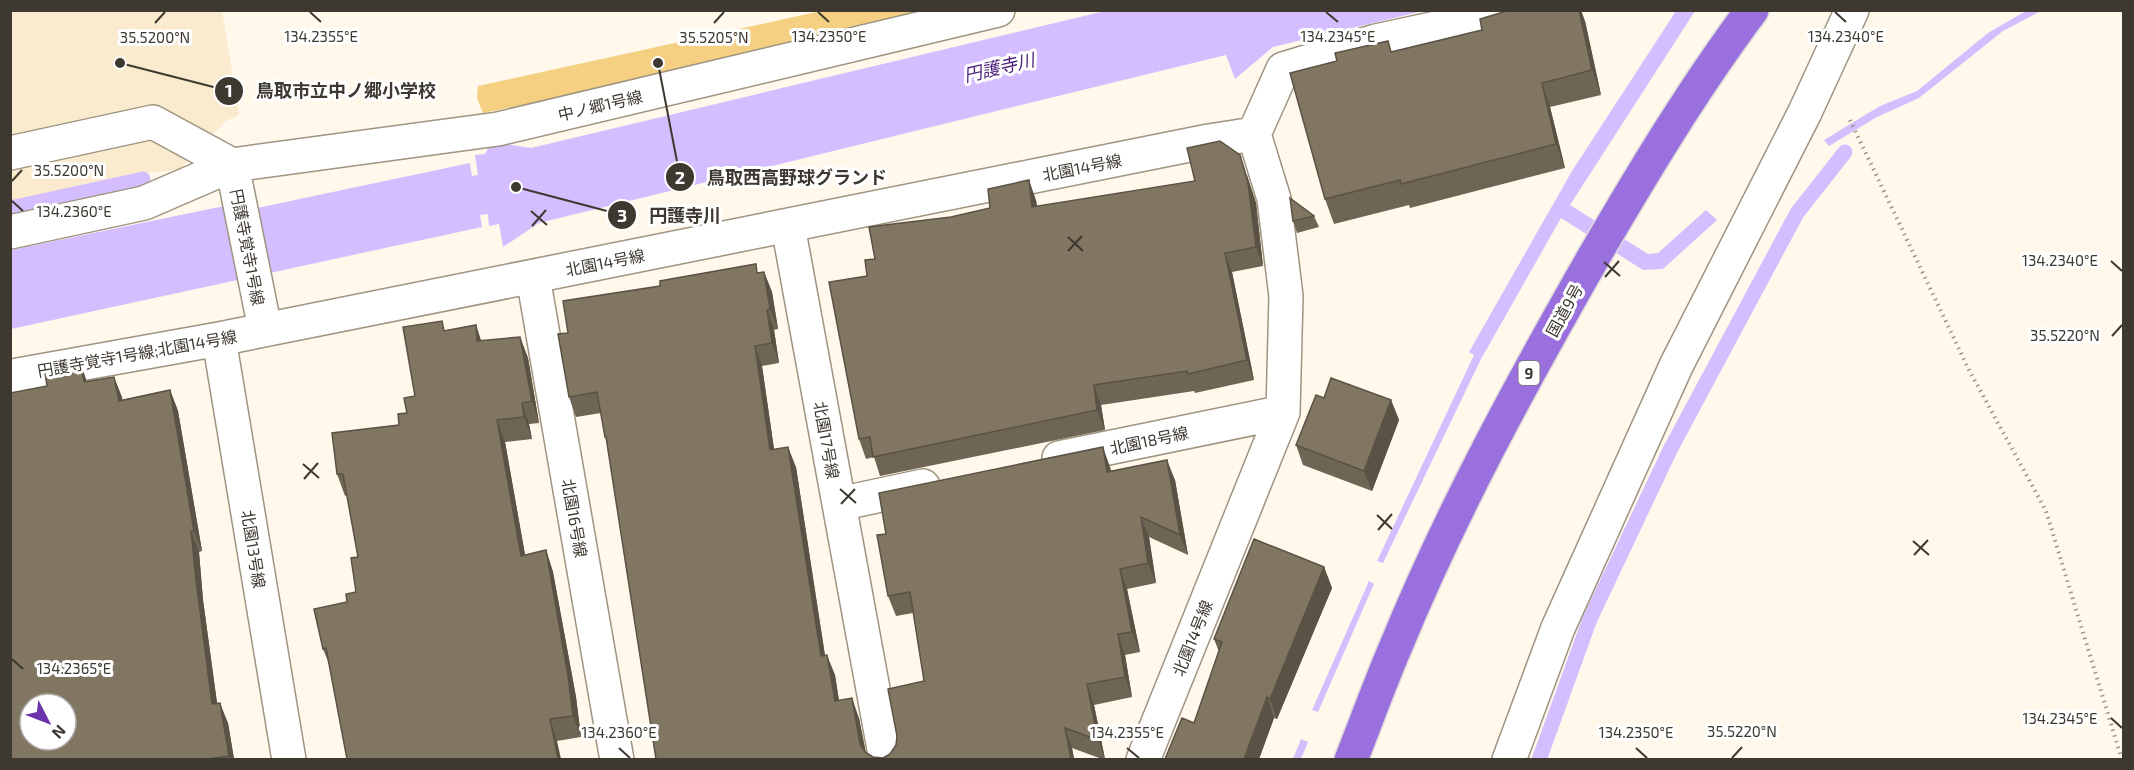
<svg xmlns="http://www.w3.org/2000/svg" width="2134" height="770" font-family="'Exo 2','Noto Sans JP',sans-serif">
  <rect width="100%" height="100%" fill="#fff8eb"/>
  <!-- built -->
  <path fill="#faebce" d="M 10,11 L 222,11 L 239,115 L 226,121 L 179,170 L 142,173 L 11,202 Z"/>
  <!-- green -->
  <path fill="#f5d082" d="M 821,11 L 957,11 L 844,39 L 483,113 L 477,98 L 478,86 Z"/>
  <!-- water -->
  <path fill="#d4beff" d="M 1105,11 L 1423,11 L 1273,47 L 1235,79 L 1226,55 L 539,223 L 503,247 L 499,224 L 489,226 L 488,214 L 480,215 L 482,227 L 11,329 L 11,250 L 224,206 L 257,208 L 470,163 L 472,176 L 478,175 L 475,155 L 485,154 L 492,142 L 531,148 Z
    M 1676,11 L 1695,11 L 1570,205 L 1648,254 L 1658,253 L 1706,210 L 1717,220 L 1663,269 L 1643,270 L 1561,218 L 1481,359 L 1383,563 L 1377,561 L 1474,355 L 1469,352 L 1572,171 Z
    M 2026,11 L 2041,11 L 2003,31 L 1919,98 L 1877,117 L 1829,146 L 1824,140 L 1880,106 L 1917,91 L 1988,33 Z
    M 1369,581 L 1374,584 L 1318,712 L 1312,710 Z
    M 1301,739 L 1308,742 L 1301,759 L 1293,759 Z"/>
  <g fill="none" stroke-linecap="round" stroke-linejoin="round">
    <!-- stream -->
    <path stroke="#d4beff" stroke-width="15" d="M 10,208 L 143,179
      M 1539,760 L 1590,619 L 1670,450 L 1797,213 L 1845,152"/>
    <!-- street casing -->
    <g stroke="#9e9480" stroke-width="36">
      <path id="street" d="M 1254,134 L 1283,69 L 1376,41 L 1520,10
        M 10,153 L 153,122 L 232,165
        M 232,165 L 265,329
        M 788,226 L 886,760
        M 10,232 L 144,203 L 232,165 L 498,129 L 998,10
        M 533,277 L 617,760
        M 219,339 L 289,760
        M 10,379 L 18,375 L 219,339 L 1209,141 L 1254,134 L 1274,199 L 1286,296 L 1283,412 L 1143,760
        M 1059,458 L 1283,412
        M 839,504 L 923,486
        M 1509,760 L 1558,628 L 1676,366 L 1805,112 L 1852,10"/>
    </g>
    <!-- highway casing -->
    <g stroke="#dcdbda" stroke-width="36">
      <path id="highway" d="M 1351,760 C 1366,722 1380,683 1396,646 C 1451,512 1521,384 1593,258 C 1642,174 1693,89 1752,10"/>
    </g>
    <!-- path -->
    <path stroke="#9c968b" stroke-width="4" stroke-dasharray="1.5 4.5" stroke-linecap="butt" d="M 1850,120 L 1969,370 L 2046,511 L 2122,760"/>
    <!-- street -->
    <use href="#street" stroke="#fff" stroke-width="33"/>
    <!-- highway -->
    <use href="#highway" stroke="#9a6fde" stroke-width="33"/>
  </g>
  <!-- wall -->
  <path fill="#6e6554" d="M 1585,21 L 1601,95 L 1550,107 L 1565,168 L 1410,208 L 1409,205 L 1334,224 L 1325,199 Z
    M 1247,175 L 1256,203 L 1263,266 L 1232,272 L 1254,380 L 1195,393 L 1194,391 L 1101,405 L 1105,430 L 880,476 L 874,457 L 866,459 L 859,439 L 867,276 L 875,259 L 951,217 L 1036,200 L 1037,206 Z
    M 1314,216 L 1319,227 L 1297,233 L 1293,221 Z
    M 764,272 L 772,292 L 778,329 L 774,330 L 779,363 L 762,366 L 774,449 L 796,467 L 825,655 L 835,675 L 839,700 L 859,718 L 866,753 L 873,757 L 883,758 L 890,754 L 896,745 L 924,681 L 913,613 L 896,616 L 888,596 L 886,534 L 1110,467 L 1111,471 L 1175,480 L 1188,555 L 1149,537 L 1156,583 L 1127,589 L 1140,652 L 1125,655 L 1132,697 L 1094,705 L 1105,759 L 1102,759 L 1072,748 L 1074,759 L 656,759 L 608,446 L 605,437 L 601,413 L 576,417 L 569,397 L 568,333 L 759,273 Z
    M 476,325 L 481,341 L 520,337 L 528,358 L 539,423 L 529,424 L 532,439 L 505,442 L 525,555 L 546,550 L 553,572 L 576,697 L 581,737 L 557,741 L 330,666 L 323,649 L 347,602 L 356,592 L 358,557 L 347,495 L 345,496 L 337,474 L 399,425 L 407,413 L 446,330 Z
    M 114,377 L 122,400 L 170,390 L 178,411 L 202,551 L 199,552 L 203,600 L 217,703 L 228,723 L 234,759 L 10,759 L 87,381 Z
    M 1324,398 L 1391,400 L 1399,420 L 1372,491 L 1303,465 L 1296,445 Z
    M 1324,567 L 1332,588 L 1277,719 L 1274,718 L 1259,759 L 1165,759 L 1194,723 L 1219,652 L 1214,639 Z"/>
  <!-- shaded-wall -->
  <path fill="#5a5345" d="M 1579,10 L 1581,10 L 1585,21 L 1601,95 L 1592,70 Z
    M 1542,83 L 1550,107 L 1565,168 L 1556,144 Z
    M 1240,155 L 1256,203 L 1263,266 L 1256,247 Z
    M 1029,180 L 1036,200 L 1039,227 L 1032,207 Z
    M 1225,253 L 1232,272 L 1254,380 L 1247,360 Z
    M 764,272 L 772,292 L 778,329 L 770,309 Z
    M 767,310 L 774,330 L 779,363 L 772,343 Z
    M 476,325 L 483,347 L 477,341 Z
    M 520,337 L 528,358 L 539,423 L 532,401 Z
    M 755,346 L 762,366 L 777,470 L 770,450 Z
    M 80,361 L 87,382 L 84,382 Z
    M 114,377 L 122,397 L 126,421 L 119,401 Z
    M 1094,385 L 1101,405 L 1105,430 L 1097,410 Z
    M 170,390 L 178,411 L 202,551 L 194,531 Z
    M 1391,400 L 1399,420 L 1372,491 L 1364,471 Z
    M 522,403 L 529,424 L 532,439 L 524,417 Z
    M 497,420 L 505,442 L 529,577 L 521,556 Z
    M 788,447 L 796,467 L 828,676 L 821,656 Z
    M 1103,447 L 1110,467 L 1114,492 L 1107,472 Z
    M 1167,460 L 1175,480 L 1188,555 L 1180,535 Z
    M 1141,517 L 1149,537 L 1156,583 L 1148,563 Z
    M 191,531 L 199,552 L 203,600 L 220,725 L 212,704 L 196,580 Z
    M 546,550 L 553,572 L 576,697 L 581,737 L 573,716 Z
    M 1324,567 L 1332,588 L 1277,719 L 1270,699 Z
    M 1120,569 L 1127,589 L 1140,652 L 1132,632 Z
    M 1118,634 L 1125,655 L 1132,697 L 1125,677 Z
    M 827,655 L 835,675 L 842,722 L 835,701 Z
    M 1087,684 L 1094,705 L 1105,759 L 1098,740 Z
    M 1267,697 L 1274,718 L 1259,759 L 1244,759 Z
    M 852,698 L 859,718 L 867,759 L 860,744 Z
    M 220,703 L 228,723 L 234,759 L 230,759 L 229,756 Z
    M 550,719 L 557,741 L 561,759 L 558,759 Z
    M 1065,728 L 1072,748 L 1074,759 L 1071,759 Z"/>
  <!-- building -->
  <path fill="#807662" stroke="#5a5345" stroke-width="1.5" fill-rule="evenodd" d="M 1510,10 L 1579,10 L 1592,70 L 1542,83 L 1556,144 L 1401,184 L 1400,180 L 1325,199 L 1290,73 L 1337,61 L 1335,53 L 1388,41 L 1391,52 L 1482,30 L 1480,19 Z
    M 1220,141 L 1240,155 L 1248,183 L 1256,247 L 1225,253 L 1247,360 L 1188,374 L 1187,371 L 1094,385 L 1097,410 L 873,457 L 870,437 L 859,439 L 829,282 L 867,276 L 865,260 L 875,259 L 869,227 L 951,217 L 990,208 L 988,189 L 1029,180 L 1032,207 L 1195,181 L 1187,148 Z
    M 1290,198 L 1314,216 L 1293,221 Z
    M 756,264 L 757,273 L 764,272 L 770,309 L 767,310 L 772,343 L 755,346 L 770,450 L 788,447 L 821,656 L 827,655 L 835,701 L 852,698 L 860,744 L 865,752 L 873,757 L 883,758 L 890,754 L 896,745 L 897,736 L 888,689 L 924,681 L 910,592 L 888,596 L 877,535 L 886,534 L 879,493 L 1103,447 L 1107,472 L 1167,460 L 1180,535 L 1141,517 L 1148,563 L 1120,569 L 1132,632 L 1118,634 L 1125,677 L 1087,684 L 1098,740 L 1065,728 L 1071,759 L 656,759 L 606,437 L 605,437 L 597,392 L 569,397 L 558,334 L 568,333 L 563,301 L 660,286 L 660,281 Z
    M 442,321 L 444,331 L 476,325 L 477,341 L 520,337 L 532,401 L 522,403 L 524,417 L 497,420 L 521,556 L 546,550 L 568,676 L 573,716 L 550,719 L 558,759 L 347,759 L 326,648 L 323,649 L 314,609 L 347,602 L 346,594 L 356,592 L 351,558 L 358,557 L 343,474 L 337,474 L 332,433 L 399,425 L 398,414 L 407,413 L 404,398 L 415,396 L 403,327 Z
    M 80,361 L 84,382 L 114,377 L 119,401 L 170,390 L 194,531 L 191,531 L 196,580 L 212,704 L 220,703 L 229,756 L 208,759 L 10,759 L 10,393 L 47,386 L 44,367 ZM 30,704 L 66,704 L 66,740 L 30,740 Z
    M 1331,378 L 1391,400 L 1364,471 L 1296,445 L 1316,395 L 1324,398 Z
    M 1254,539 L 1324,567 L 1270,699 L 1267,697 L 1244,759 L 1165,759 L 1182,718 L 1194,723 L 1222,642 L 1214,639 Z"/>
  <!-- ticks -->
  <path fill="none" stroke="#3d3830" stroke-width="2" d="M 310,12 L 321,22M 818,12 L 829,22M 1326,12 L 1338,22M 1835,12 L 1846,22M 155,23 L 165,12M 714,23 L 724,12M 12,181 L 22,170M 12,201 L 23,211M 531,211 L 547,225M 532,226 L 546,210M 1068,237 L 1083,251M 1068,251 L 1082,236M 2111,261 L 2122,271M 1604,262 L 1620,276M 1605,277 L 1619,261M 2112,336 L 2122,325M 303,464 L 319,478M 304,479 L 318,463M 840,489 L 856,503M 841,504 L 855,489M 1377,515 L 1392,529M 1378,530 L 1392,514M 1913,541 L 1929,555M 1914,555 L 1928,540M 12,659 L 23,669M 2111,718 L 2122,728M 619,748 L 630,758M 1127,748 L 1139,758M 1636,748 L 1647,758M 1732,758 L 1742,747"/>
  <g text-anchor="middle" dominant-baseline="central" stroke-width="6" stroke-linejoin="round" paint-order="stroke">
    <!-- shield labels -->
    <rect fill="#fff" stroke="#77746e" stroke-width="1.5" x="1518.5" y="361" width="21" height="24" rx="4.5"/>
    <g font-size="15" font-weight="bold" fill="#3d3830">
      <text x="1529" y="373">9</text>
    </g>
    <!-- street labels -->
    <g font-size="16" fill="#3d3830" stroke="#fff">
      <text transform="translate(600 105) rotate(-13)">中ノ郷1号線</text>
      <text transform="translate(1082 167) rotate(-11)">北園14号線</text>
      <text transform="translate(248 247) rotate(79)">円護寺覚寺1号線</text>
      <text transform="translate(605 262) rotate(-11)">北園14号線</text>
      <text transform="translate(1564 310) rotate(-61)">国道9号</text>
      <text transform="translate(137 353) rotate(-10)">円護寺覚寺1号線;北園14号線</text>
      <text transform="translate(827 440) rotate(80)">北園17号線</text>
      <text transform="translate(1149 440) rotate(-12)">北園18号線</text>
      <text transform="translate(575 518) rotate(80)">北園16号線</text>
      <text transform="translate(254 549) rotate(81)">北園13号線</text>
      <text transform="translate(1192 638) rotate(-68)">北園14号線</text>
    </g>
    <!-- water labels -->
    <g font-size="18" font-style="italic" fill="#491f7a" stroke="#fff">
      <text transform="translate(999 67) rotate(-13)">円護寺川</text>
    </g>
  </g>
  <g font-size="15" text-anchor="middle" fill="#3d3830" stroke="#fff" stroke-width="6" stroke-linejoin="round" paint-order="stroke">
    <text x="321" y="42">134.2355°E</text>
    <text x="829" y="42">134.2350°E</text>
    <text x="1338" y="42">134.2345°E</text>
    <text x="1846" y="42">134.2340°E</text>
    <text x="155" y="43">35.5200°N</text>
    <text x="714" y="43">35.5205°N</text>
    <text x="69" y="176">35.5200°N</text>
    <text x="74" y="217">134.2360°E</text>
    <text x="2060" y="266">134.2340°E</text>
    <text x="2065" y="341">35.5220°N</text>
    <text x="74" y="674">134.2365°E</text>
    <text x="2060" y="724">134.2345°E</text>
    <text x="1742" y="737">35.5220°N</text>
    <text x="619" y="738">134.2360°E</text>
    <text x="1127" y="738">134.2355°E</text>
    <text x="1636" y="738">134.2350°E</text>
  </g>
  <!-- callouts -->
  <path fill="none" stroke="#3d3830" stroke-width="2" d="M120 63L229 91M658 63L680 177M516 187L622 215"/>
  <g fill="#3d3830" stroke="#fff" stroke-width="2">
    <circle cx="120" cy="63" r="6"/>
    <circle cx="658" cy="63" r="6"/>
    <circle cx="516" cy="187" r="6"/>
    <circle cx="229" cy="91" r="15"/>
    <circle cx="680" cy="177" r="15"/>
    <circle cx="622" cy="215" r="15"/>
  </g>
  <g font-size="18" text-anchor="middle" font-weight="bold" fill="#fff">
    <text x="229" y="97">1</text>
    <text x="680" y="184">2</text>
    <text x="622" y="222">3</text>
  </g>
  <g font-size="18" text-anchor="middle" font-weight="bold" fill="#3d3830" stroke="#fff" stroke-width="6" stroke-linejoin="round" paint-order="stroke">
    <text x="346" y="97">鳥取市立中ノ郷小学校</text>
    <text x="797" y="184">鳥取西高野球グランド</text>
    <text x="685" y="222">円護寺川</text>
  </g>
  <!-- border -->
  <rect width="2134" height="770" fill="none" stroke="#3d3830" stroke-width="24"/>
  <!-- north arrow -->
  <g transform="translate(48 722) rotate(132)"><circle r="28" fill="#ffffff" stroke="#b1afac" stroke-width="1.5"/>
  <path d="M0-4.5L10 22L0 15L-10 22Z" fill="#6a34ab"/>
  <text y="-9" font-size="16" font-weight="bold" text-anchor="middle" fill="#3d3830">N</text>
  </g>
</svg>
